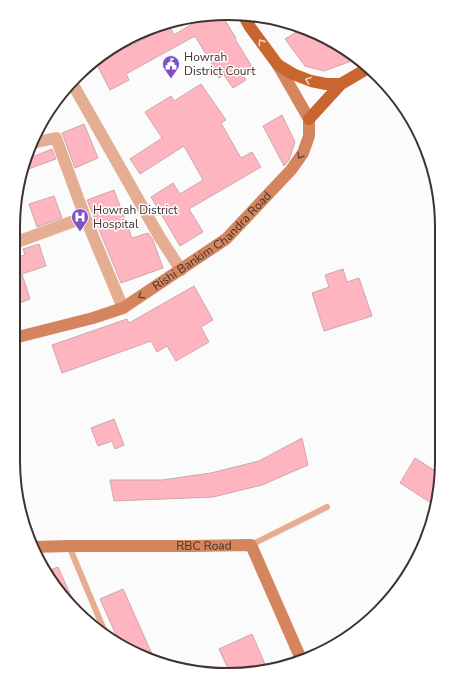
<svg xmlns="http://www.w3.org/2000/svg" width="455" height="688" font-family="'Nunito Sans',sans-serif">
  <rect width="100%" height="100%" fill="#fbfbfb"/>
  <!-- building -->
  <path fill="#feb5bf" stroke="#caa9ad" d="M 214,13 L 221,14 L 236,38 L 235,39 L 254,70 L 244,76 L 246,80 L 233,88 L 224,75 L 219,78 L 212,67 L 213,66 L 195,36 L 126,74 L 129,80 L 110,90 L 96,63 L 127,40 L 131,46 L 169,25 L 174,35 L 192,24 L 190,20 Z
    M 303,28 L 317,36 L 357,59 L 324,71 L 305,66 L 285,39 Z
    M 201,84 L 226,120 L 221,123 L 241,158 L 252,152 L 261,167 L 189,209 L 203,232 L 180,246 L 151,197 L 173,183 L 180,194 L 203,180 L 184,146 L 140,174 L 130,159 L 162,138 L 145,112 L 171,96 L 174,101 Z
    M 282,115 L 295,142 L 289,160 L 284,166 L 263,126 Z
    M 84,124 L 98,158 L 75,168 L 62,133 Z
    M 52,149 L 56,159 L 23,171 L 27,159 Z
    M 114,190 L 132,238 L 148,233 L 153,240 L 163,268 L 121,283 L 87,200 Z
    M 54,196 L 62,218 L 37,227 L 29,204 Z
    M 39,244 L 46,266 L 22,274 L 30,299 L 14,305 L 14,258 L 25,255 L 23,249 Z
    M 343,269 L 347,282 L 359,278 L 372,316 L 324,331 L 312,293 L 329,287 L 325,275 Z
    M 194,286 L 213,320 L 201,327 L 209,342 L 176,361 L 167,346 L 157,352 L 151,341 L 62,373 L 52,345 L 127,319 L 129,323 Z
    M 114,419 L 124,445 L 115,449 L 112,441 L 98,446 L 91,428 Z
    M 302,438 L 308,465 L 262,485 L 213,497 L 114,501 L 110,480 L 162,480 L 211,473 L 259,461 Z
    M 415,458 L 440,474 L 440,490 L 431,503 L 400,483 Z
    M 58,567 L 75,605 L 73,606 L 49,580 L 45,572 Z
    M 123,589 L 152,654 L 144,658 L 120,644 L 100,599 Z
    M 252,634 L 268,671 L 230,673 L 219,649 Z"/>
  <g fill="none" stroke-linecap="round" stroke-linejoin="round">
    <!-- lane -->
    <path stroke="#e5ad92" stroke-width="6" d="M 251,545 L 327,507
      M 69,546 L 107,637"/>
    <!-- street -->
    <path stroke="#e5ad92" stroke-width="12" d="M 71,82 L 76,90 L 159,236 L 181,270
      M 85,217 L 123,308
      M 15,233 L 17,242 L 85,217 L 56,138 L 32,143"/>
    <!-- secondary -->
    <g stroke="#d5855d" stroke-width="12">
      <path id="s1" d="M 14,338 L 93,318 L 123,308 L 226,239 L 291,170 L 303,153 L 309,136 L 309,119 L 278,65"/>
      <path id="s2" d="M 33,547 L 69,546 L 192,546 L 251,545 L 301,659"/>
    </g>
    <!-- primary -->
    <path stroke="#c96630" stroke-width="12" d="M 245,18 L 250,27 L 278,65 L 293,74 L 311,81 L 326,84 L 341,84 L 370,67
      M 309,119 L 341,84"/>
  </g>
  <!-- one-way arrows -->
  <defs><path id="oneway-chevron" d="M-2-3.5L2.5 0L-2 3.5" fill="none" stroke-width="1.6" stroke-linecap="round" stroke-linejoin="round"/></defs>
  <g stroke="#efd1c1">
    <use href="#oneway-chevron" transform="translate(261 42) rotate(-125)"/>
    <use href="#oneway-chevron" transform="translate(308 80) rotate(-160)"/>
  </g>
  <g stroke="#6c4b3e">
    <use href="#oneway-chevron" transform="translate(300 156) rotate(121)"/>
    <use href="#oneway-chevron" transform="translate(141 296) rotate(146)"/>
  </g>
  <!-- icons -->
  <defs>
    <g id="civic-pin" transform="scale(0.9)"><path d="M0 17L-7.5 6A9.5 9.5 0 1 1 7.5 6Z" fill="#7e51ca" stroke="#fff"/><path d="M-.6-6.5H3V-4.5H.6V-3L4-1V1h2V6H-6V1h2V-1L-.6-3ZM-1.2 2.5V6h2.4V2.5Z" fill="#fff"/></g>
    <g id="hospital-pin" transform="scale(0.9)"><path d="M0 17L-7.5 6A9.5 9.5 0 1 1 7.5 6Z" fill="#7e51ca" stroke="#fff"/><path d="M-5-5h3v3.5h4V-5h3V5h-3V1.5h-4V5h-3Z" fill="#fff"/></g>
  </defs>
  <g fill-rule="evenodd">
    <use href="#civic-pin" x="171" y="64"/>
    <use href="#hospital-pin" x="80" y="217"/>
  </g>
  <g text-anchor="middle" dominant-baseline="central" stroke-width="3" stroke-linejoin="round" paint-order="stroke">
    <!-- poi labels -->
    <g font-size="12" fill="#3f3230" stroke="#fff" text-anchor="start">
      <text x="184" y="57">Howrah<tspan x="184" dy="14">District Court</tspan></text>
      <text x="93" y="210">Howrah District<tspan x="93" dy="14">Hospital</tspan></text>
    </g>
    <!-- street labels -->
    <g font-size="12" fill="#3f3230" stroke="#fff">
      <text stroke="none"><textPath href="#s1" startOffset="225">Rishi Bankim Chandra Road</textPath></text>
      <text stroke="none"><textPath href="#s2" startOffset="171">RBC Road</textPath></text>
    </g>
  </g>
  <!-- crop -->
  <path d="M0 0H455V688H0ZM227 20H228A207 207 0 0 1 435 227V461A207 207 0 0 1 228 668H227A207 207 0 0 1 20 461V227A207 207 0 0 1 227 20Z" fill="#fff" fill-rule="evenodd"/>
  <path fill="none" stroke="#3f3230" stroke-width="2" d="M227 20H228A207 207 0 0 1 435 227V461A207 207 0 0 1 228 668H227A207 207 0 0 1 20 461V227A207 207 0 0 1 227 20Z"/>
</svg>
